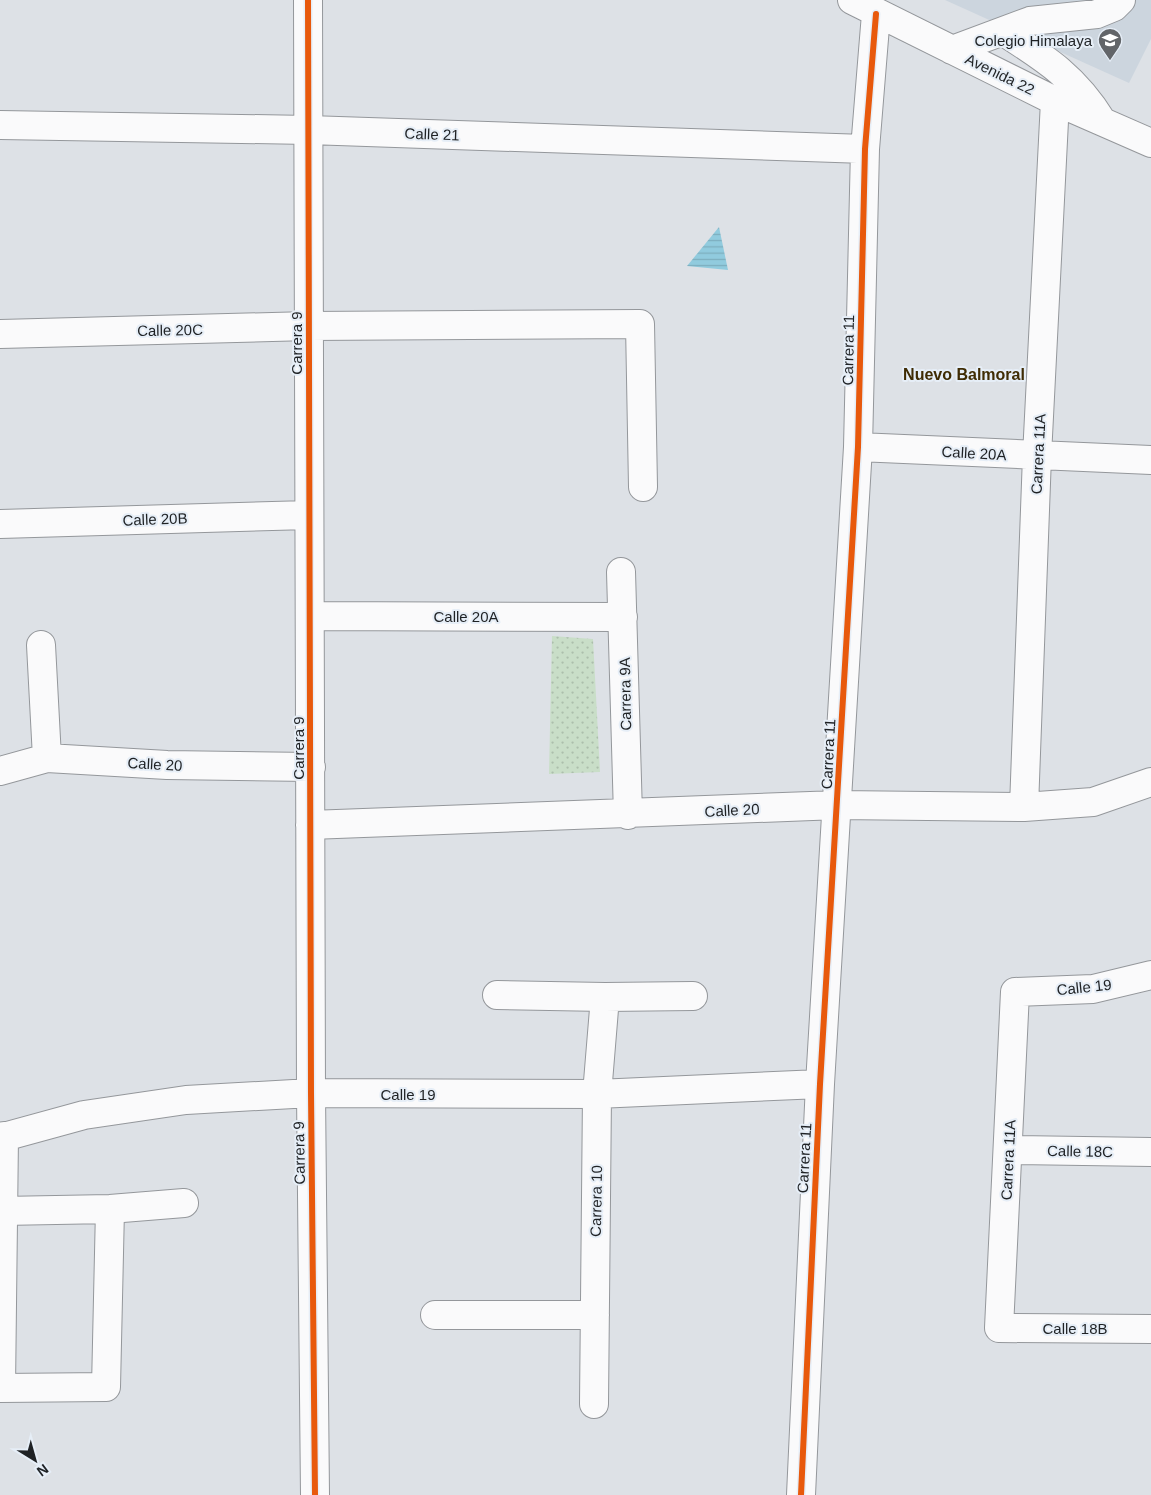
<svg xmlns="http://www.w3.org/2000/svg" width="1151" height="1495" font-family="Arial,sans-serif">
  <defs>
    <pattern id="park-dots" width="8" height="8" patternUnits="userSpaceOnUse" patternTransform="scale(1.25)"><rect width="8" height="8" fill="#c9dec8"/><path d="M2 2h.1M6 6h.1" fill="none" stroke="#acbeac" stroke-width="1.8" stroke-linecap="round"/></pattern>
    <pattern id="water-rules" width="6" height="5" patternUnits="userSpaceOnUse" patternTransform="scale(1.25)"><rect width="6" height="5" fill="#91cbde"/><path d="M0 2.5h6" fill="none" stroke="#7daebe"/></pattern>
  </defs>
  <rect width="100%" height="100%" fill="#dde1e6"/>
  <!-- built -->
  <path fill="#ccd5de" d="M 945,0 L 1151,0 L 1151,39 L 1129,83 Z"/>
  <!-- park -->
  <path fill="url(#park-dots)" d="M 552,636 L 593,639 L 600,772 L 549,774 Z"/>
  <!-- water -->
  <path fill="url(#water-rules)" d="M 719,227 L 728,270 L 687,266 Z"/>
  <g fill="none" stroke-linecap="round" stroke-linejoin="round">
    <!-- minor casing -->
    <g stroke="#94979b" stroke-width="30">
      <path id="minor" d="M 308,0 L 311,1093 L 315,1495
        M 852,0 L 1055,101 L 1151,143
        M 1004,32 C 1046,59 1075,77 1102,121
        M 952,50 L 1030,21 L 1097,14 L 1114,7 L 1121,0
        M 0,125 L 309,130 L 865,149
        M 0,334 L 309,326 L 640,324 L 643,487
        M 858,447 L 1151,460
        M 0,524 L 309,515
        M 621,572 L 628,815
        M 310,616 L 623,617
        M 41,645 L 47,758
        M 0,771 L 47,758 L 167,765 L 311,767
        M 1024,807 L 1037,456 L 1055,101
        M 310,825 L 838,805 L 1024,807 L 1093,802 L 1151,782
        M 1151,975 L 1093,989 L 1015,992 L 999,1328 L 1151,1329
        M 497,995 L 605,997 L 693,996
        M 4,1136 L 1,1388 L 106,1387 L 110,1209
        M 0,1138 L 84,1115 L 186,1100 L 311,1093 L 597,1094 L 820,1084
        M 1009,1150 L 1151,1152
        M 2,1211 L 110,1209 L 184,1203
        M 435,1315 L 595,1315
        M 594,1404 L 597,1094 L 605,997
        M 801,1495 L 820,1084 L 858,447 L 865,149 L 876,14"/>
    </g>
    <!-- minor -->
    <use href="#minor" stroke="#fafafb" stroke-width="28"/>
    <!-- cycleway casing -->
    <g stroke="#e6eef7" stroke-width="9">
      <path id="cycleway" d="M 308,0 L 311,1093 L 315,1495
        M 801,1495 L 820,1084 L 858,447 L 865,149 L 876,14"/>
    </g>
    <!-- cycleway -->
    <use href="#cycleway" stroke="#e8590c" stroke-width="6"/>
  </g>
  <!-- icons -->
  <defs>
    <g id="school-pin" transform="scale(1.25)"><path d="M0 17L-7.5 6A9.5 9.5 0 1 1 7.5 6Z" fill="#626569" stroke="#e6eef7"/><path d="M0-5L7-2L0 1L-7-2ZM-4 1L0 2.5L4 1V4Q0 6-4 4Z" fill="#fff"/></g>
  </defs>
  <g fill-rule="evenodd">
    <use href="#school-pin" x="1110" y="40"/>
  </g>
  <g text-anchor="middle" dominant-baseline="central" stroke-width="4" stroke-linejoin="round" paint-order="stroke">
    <!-- poi labels -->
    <g font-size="15" fill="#1f2225" stroke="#e6eef7" text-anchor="end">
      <text x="1092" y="40">Colegio Himalaya</text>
    </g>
    <!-- street labels -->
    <g font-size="15" fill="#1f2225" stroke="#e6eef7">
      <text transform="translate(1000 74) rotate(26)">Avenida 22</text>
      <text transform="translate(432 134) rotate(2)">Calle 21</text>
      <text transform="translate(170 330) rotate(-1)">Calle 20C</text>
      <text transform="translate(296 343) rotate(-90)">Carrera 9</text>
      <text transform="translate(848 350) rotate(-89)">Carrera 11</text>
      <text transform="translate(974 453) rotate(3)">Calle 20A</text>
      <text transform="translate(1038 454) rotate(-87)">Carrera 11A</text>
      <text transform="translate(155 519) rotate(-2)">Calle 20B</text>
      <text x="466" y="616">Calle 20A</text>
      <text transform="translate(625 694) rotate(-91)">Carrera 9A</text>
      <text transform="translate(298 748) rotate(-90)">Carrera 9</text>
      <text transform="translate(828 754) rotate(-87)">Carrera 11</text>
      <text transform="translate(155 764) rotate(3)">Calle 20</text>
      <text transform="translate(732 810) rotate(-3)">Calle 20</text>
      <text transform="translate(1084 987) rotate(-6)">Calle 19</text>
      <text x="408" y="1094">Calle 19</text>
      <text transform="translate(1080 1151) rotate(1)">Calle 18C</text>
      <text transform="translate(299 1153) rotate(-91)">Carrera 9</text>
      <text transform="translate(804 1158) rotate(-87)">Carrera 11</text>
      <text transform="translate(1008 1160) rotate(-87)">Carrera 11A</text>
      <text transform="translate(596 1201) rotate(-89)">Carrera 10</text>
      <text x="1075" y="1328">Calle 18B</text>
    </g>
    <!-- neighbourhood labels -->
    <g font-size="16" font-weight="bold" fill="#3f2c04" stroke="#e6eef7">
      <text x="964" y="374">Nuevo Balmoral</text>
    </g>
  </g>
  <!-- north arrow -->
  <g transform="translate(35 1460) rotate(143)" stroke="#e6eef7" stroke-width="4" paint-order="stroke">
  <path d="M0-4L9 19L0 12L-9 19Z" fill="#1f2225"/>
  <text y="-8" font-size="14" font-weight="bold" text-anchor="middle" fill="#1f2225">N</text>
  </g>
</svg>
